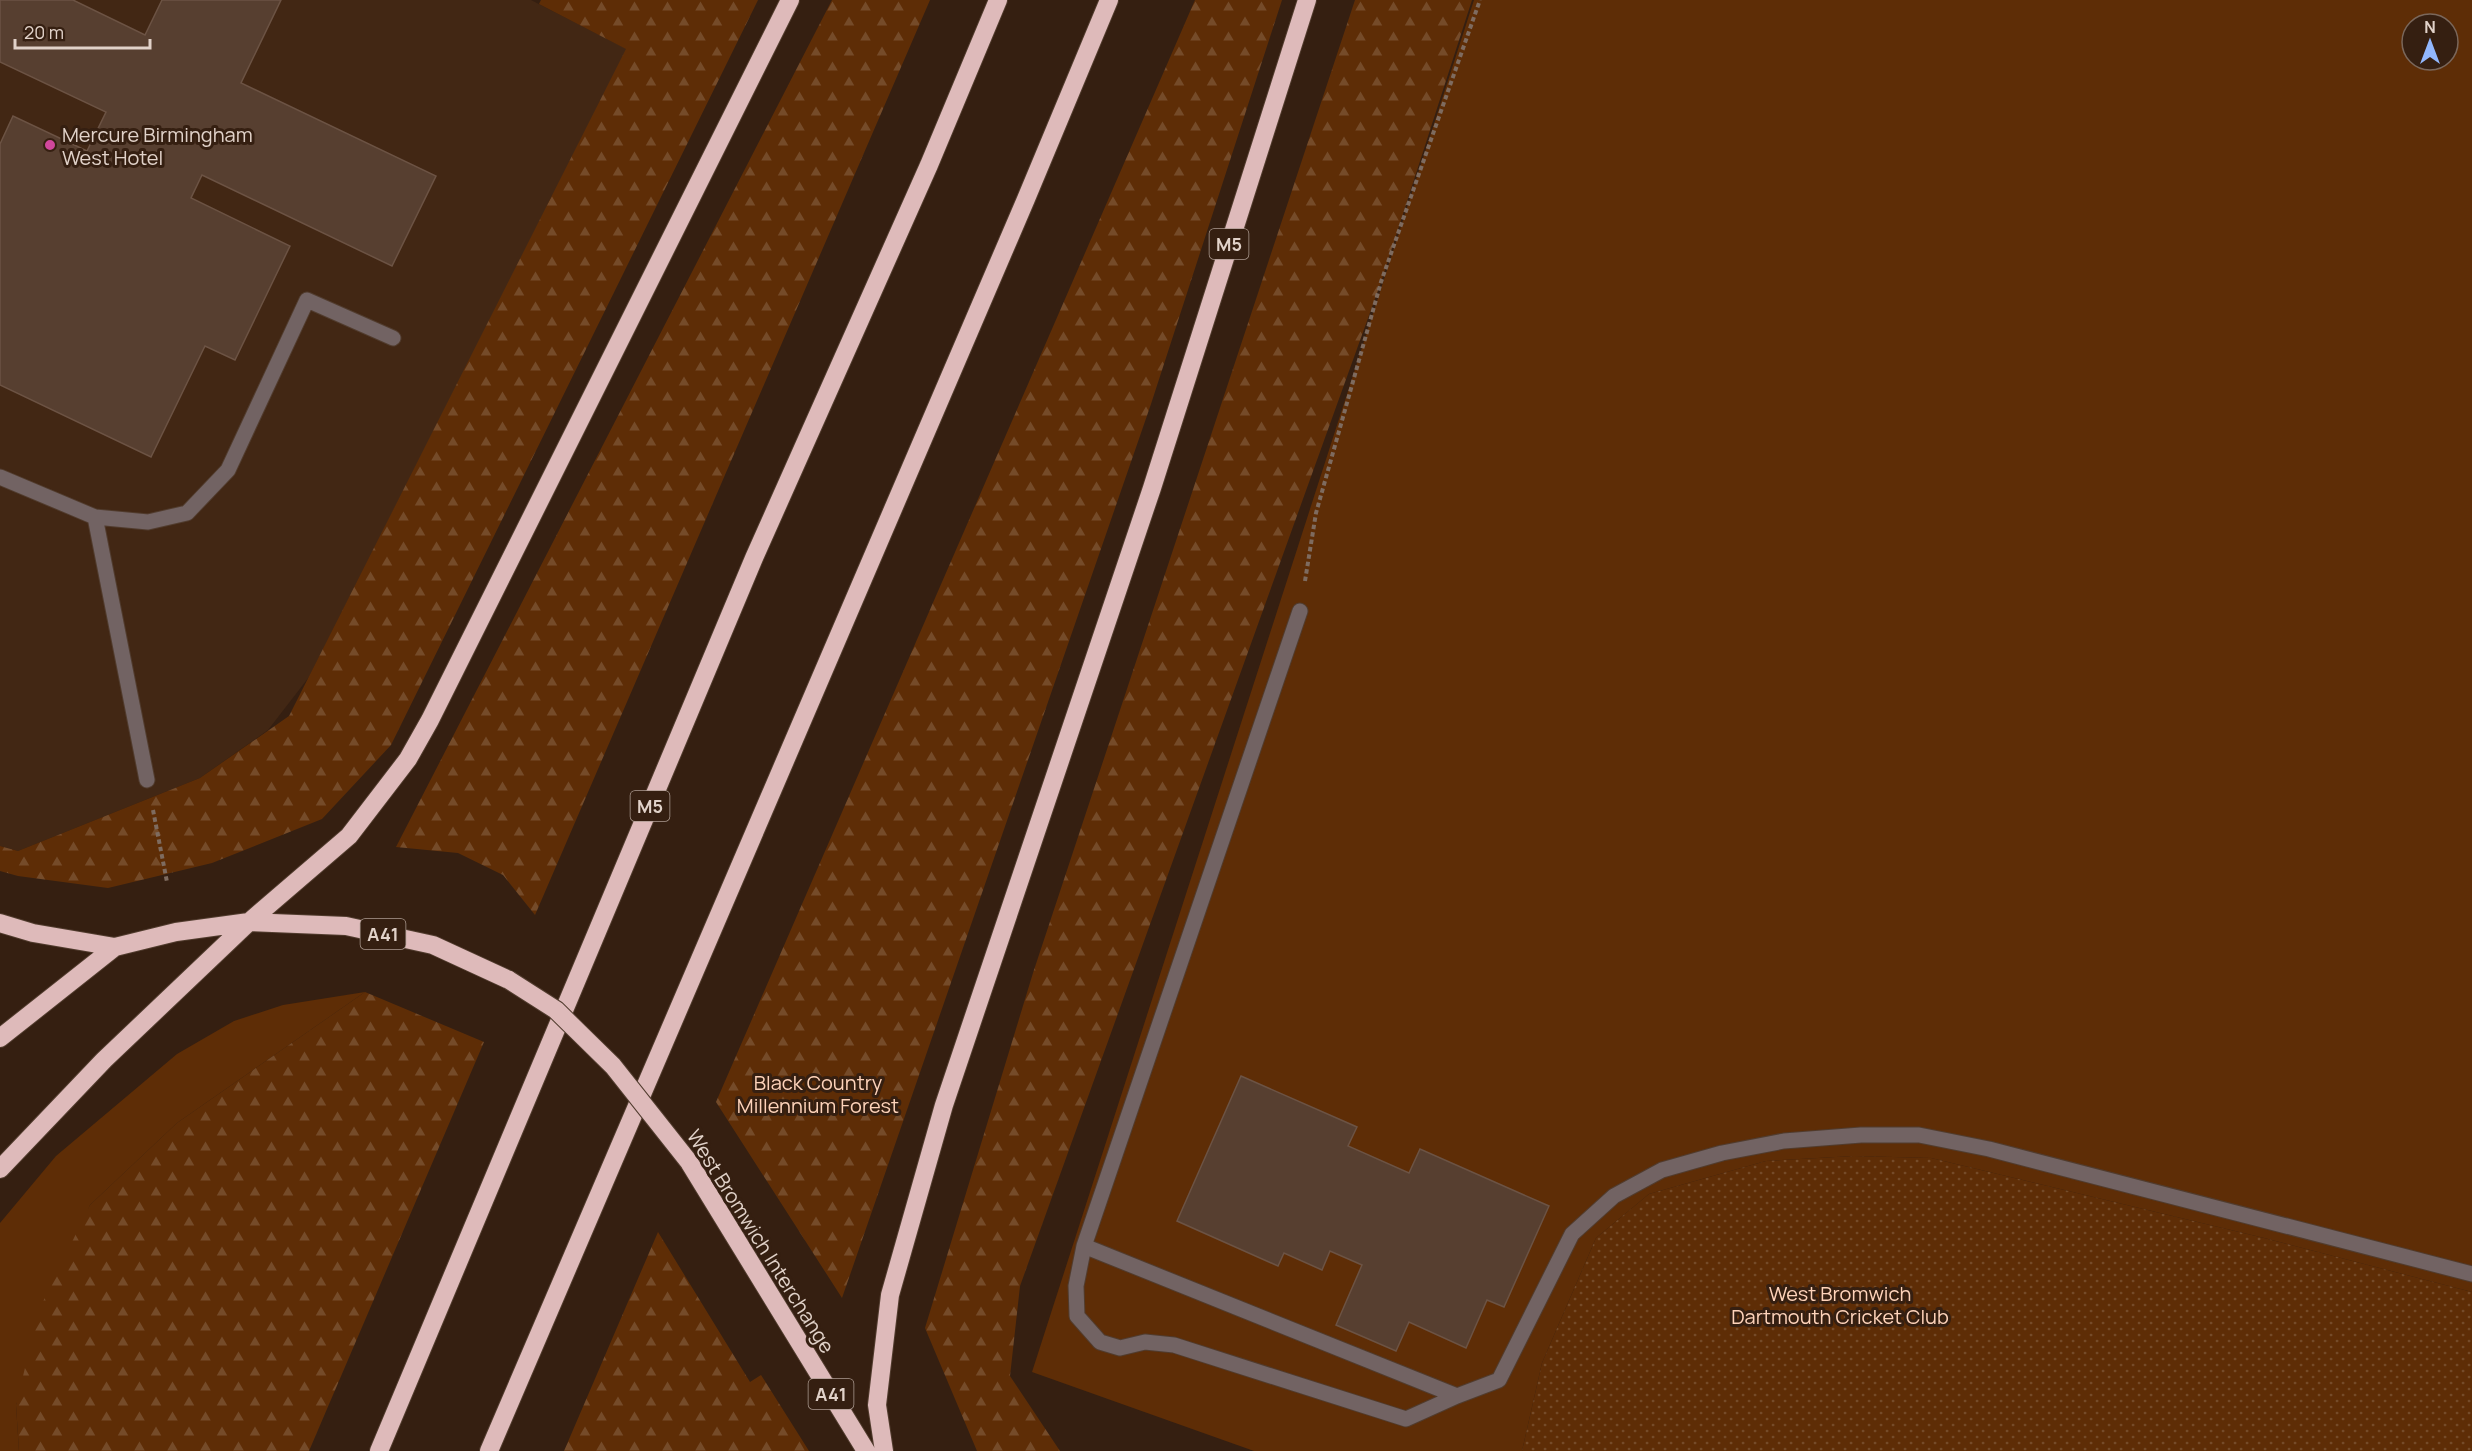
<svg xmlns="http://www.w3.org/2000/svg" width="2472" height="1451" font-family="Manrope,sans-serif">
  <defs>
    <pattern id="forest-firs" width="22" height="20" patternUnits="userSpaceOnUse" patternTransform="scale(1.5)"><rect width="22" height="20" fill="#5e2d06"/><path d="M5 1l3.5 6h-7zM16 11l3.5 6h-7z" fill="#754b29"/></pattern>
    <pattern id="park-dots" width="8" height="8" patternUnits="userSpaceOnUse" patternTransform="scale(1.5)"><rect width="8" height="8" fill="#5e2d06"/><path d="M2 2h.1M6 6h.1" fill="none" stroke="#754b29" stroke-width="1.8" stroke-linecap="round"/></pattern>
  </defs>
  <rect width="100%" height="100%" fill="#351f11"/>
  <!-- built -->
  <path fill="#422714" d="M 0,0 L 531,0 L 627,49 L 309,677 L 268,730 L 200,778 L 18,851 L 0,846 Z"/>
  <!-- grass -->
  <path fill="#5e2d06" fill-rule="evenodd" d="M 1474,0 L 2472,0 L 2472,1292 L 2264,1238 L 1931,1158 L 1854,1156 L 1766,1161 L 1649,1194 L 1596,1238 L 1542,1363 L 1522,1451 L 1254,1451 L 1032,1372 ZM 2412,24 L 2448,24 L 2448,60 L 2412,60 Z
    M 365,992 L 177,1123 L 90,1205 L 16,1405 L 19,1451 L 0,1451 L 0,1223 L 56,1156 L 177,1054 L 234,1021 L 283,1005 Z"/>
  <!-- forest -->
  <path fill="url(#forest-firs)" d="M 541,0 L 758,0 L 391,745 L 322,819 L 212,863 L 108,888 L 18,876 L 0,871 L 0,846 L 18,851 L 200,778 L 289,716 L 626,49 L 539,4 Z
    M 832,0 L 930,0 L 535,915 L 503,875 L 458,853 L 396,847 Z
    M 1195,0 L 1282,0 L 1151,404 L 842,1298 L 716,1102 Z
    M 1355,0 L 1472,0 L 1381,282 L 1020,1286 L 1010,1376 L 1060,1451 L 977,1451 L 925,1328 L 1033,973 Z
    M 365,992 L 484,1042 L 309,1451 L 19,1451 L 16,1405 L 39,1310 L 90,1205 L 177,1123 Z
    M 658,1232 L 750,1382 L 761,1375 L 809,1451 L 564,1451 Z"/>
  <!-- park -->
  <path fill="url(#park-dots)" d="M 1854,1156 L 1931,1158 L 2264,1238 L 2472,1292 L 2472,1451 L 1522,1451 L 1542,1363 L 1596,1238 L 1649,1194 L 1766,1161 Z"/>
  <!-- building -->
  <path fill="#573f30" stroke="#6c5344" stroke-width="1.5" d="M 0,0 L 73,0 L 145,35 L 162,0 L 281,0 L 241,83 L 436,176 L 392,266 L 202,175 L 191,198 L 290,246 L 235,360 L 205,346 L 151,457 L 0,385 L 0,144 L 13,116 L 87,151 L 106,112 L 0,62 Z
    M 1241,1076 L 1357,1127 L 1348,1146 L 1409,1173 L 1420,1149 L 1549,1206 L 1504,1307 L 1487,1300 L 1466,1348 L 1409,1322 L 1396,1351 L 1336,1325 L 1362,1265 L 1330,1251 L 1322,1270 L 1284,1253 L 1278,1266 L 1177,1221 Z"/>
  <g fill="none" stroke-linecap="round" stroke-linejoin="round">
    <!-- minor casing -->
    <g stroke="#513c2e" stroke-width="17">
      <path id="minor" d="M 0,477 L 95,517 L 148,522 L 187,513 L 228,470 L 307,300 L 393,338
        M 95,517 L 147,780
        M 1300,611 L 1084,1246 L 1076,1286 L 1077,1316 L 1100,1342 L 1120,1348 L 1145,1342 L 1174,1345 L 1406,1419 L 1457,1396
        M 1084,1246 L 1457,1396 L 1499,1380 L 1572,1234 L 1614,1196 L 1662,1170 L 1722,1153 L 1784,1141 L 1861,1135 L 1919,1135 L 1989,1149 L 2472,1274"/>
    </g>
    <!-- highway casing -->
    <g stroke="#513c2e" stroke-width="20">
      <path id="highway" d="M 0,923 L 33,933 L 115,947
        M 0,1038 L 115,947 L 176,932 L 249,922 L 346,926 L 433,945 L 509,980
        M 689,1162 L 866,1451
        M 0,1169 L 104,1060 L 249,922 L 349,836 L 408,759 L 430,720 L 790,0
        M 379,1451 L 754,558 L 929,165 L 998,0
        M 489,1451 L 1026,199 L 1109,0
        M 884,1451 L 877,1405 L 890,1295 L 944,1105 L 1152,488 L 1307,0"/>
    </g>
    <!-- path -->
    <path stroke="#7e6b5f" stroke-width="4" stroke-dasharray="4.5 3" stroke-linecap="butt" d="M 1305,581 L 1316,513 L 1381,282 L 1480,0
      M 153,810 L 167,882"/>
    <!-- minor -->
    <use href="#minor" stroke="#726363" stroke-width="15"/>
    <!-- highway -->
    <use href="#highway" stroke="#debaba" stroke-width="18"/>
    <!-- highway-bridge casing -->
    <g stroke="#513c2e" stroke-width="20" stroke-linecap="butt">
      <path id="highway-bridge" d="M 509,980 L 556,1010 L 613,1066 L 689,1162"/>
    </g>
    <!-- highway-bridge -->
    <use href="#highway-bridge" stroke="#debaba" stroke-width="18"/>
  </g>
  <!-- markers -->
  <circle fill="#d1479c" stroke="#351f11" stroke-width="2" cx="50" cy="145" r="6"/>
  <g text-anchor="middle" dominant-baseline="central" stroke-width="6" stroke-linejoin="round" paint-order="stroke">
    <!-- shield labels -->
    <g fill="#351f11" stroke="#ad9c92" stroke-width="1.5">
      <rect x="1209.5" y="229" width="39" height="30" rx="4.5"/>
      <rect x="630.5" y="791" width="39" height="30" rx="4.5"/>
      <rect x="360.5" y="919" width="45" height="30" rx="4.5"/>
      <rect x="808.5" y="1379" width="45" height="30" rx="4.5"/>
    </g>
    <g font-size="18" font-weight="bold" fill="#e1d2c9">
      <text x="1229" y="244">M5</text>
      <text x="650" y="806">M5</text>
      <text x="383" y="934">A41</text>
      <text x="831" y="1394">A41</text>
    </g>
    <!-- poi labels -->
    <g font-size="20" fill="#e1d2c9" stroke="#351f11" text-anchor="start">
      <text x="62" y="134">Mercure Birmingham<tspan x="62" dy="23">West Hotel</tspan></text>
    </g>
    <!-- park labels -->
    <g font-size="20" fill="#fed3ba" stroke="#351f11">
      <text x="818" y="1082">Black Country<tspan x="818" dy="23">Millennium Forest</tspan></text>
      <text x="1840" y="1293">West Bromwich<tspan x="1840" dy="23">Dartmouth Cricket Club</tspan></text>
    </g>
    <!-- street labels -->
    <g font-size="20" fill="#e1d2c9" stroke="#351f11">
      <text transform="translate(761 1241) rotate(58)">West Bromwich Interchange</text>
    </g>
  </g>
  <!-- north arrow -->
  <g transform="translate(2430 42)"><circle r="28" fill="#351f11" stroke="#7a675b" stroke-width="1.5"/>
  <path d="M0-4.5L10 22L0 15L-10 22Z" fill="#92b7fd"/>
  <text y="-9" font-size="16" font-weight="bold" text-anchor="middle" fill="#e1d2c9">N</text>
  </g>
  <!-- scale -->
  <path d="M15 39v9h135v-9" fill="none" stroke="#e1d2c9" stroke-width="3"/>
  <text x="24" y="39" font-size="18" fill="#e1d2c9" stroke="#351f11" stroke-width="4.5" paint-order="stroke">20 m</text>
</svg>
